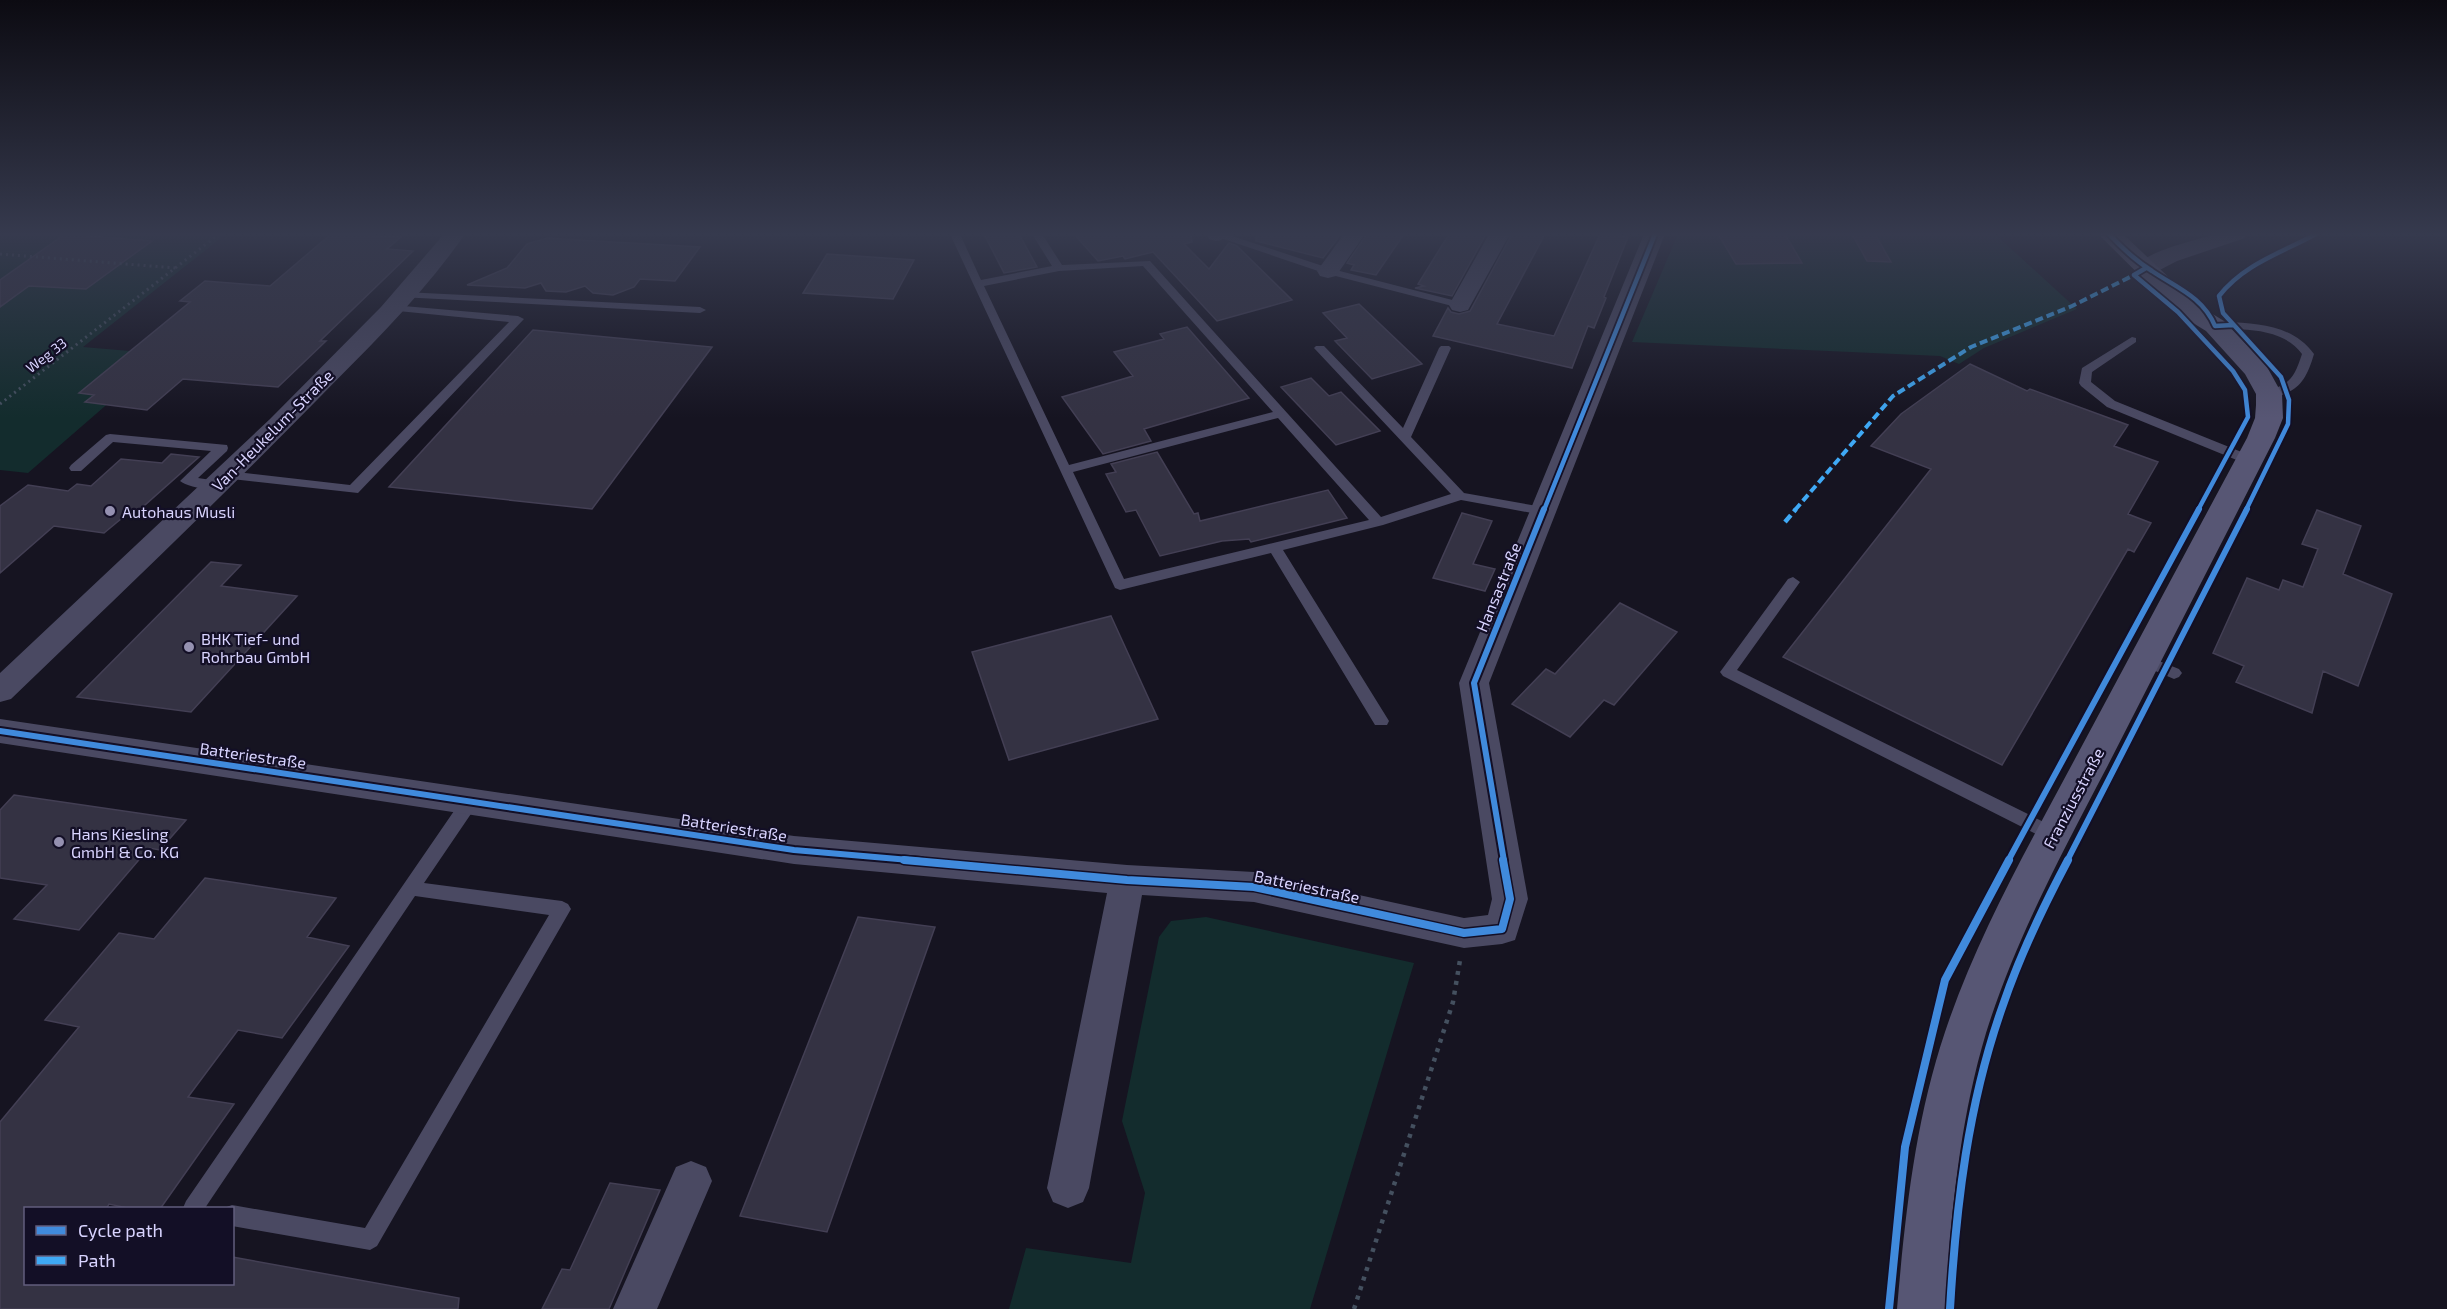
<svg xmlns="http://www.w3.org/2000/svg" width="2447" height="1309" font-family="'Exo 2',sans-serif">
  <rect width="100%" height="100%" fill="#161421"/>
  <!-- green -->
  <path fill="#132c2d" d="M 0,234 L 226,234 L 83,347 L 165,354 L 28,473 L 0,470 Z
    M 1678,234 L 1995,234 L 2077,309 L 1984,348 L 1959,364 L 1940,356 L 1632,342 Z
    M 1206,917 L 1414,963 L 1310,1309 L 1009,1309 L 1026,1248 L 1131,1263 L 1145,1193 L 1122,1121 L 1159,937 L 1171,921 Z"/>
  <!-- building -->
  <path fill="#343243" stroke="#433f54" stroke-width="1.5" d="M 65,234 L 152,241 L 86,289 L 29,286 L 0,307 L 0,280 Z
    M 331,234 L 401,237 L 387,249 L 413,251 L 320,341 L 326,341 L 278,387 L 183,379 L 147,410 L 85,402 L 94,395 L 79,393 L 190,302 L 180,301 L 205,281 L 270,286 Z
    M 984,234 L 1019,234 L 1037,267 L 1004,273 Z
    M 1074,234 L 1191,234 L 1192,242 L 1184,244 L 1209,269 L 1229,243 L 1237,246 L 1292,300 L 1217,321 L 1153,252 L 1125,259 L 1123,256 L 1098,261 Z
    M 1256,234 L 1341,234 L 1323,258 L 1256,241 Z
    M 1367,234 L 1404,234 L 1376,275 L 1351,270 L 1354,265 L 1347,263 Z
    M 1449,234 L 1486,234 L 1452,296 L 1415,288 L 1424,286 L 1418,284 Z
    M 1512,234 L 1545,234 L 1497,324 L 1554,336 L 1600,234 L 1628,237 L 1604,297 L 1606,298 L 1594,328 L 1588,326 L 1572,368 L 1433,336 L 1448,308 L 1451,312 L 1459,314 L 1470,311 Z
    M 1718,234 L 1785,234 L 1802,263 L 1736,264 Z
    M 1852,234 L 1875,234 L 1891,262 L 1867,261 Z
    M 547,238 L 578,240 L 700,247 L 675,281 L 640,279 L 634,287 L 613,295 L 593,293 L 585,286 L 566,292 L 546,291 L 541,283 L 525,288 L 467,285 L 507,268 L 527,244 Z
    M 827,254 L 914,260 L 893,299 L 803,293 Z
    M 1359,304 L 1422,364 L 1372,379 L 1335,341 L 1347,338 L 1323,313 Z
    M 1187,327 L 1249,398 L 1144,429 L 1151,441 L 1103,454 L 1062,397 L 1133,376 L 1114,352 L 1164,339 L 1160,334 Z
    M 533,330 L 712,347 L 592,509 L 389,487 Z
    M 1970,364 L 2027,391 L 2030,389 L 2128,425 L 2114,446 L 2158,462 L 2128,514 L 2151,523 L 2134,552 L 2128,549 L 2002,765 L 1783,657 L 1931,469 L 1871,446 L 1901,414 Z
    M 1311,378 L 1329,396 L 1341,392 L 1380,431 L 1336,445 L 1281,387 Z
    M 1157,452 L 1194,514 L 1198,513 L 1200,521 L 1328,490 L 1347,518 L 1251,542 L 1249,539 L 1222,541 L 1160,556 L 1136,510 L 1126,512 L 1106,474 L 1116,472 L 1111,464 Z
    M 171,454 L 199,457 L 136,513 L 133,509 L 104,533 L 54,526 L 0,573 L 0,506 L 28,485 L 68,491 L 77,484 L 91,486 L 121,459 L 162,463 Z
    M 2317,510 L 2361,526 L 2343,574 L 2392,594 L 2358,686 L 2323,671 L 2312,713 L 2236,682 L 2244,666 L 2213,653 L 2247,578 L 2279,590 L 2283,580 L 2303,587 L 2318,549 L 2302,544 Z
    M 1462,513 L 1492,521 L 1473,564 L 1495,569 L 1485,591 L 1433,578 Z
    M 211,562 L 241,565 L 221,586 L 297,596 L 191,712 L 77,697 Z
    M 1620,603 L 1677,632 L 1614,705 L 1604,700 L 1570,737 L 1512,704 L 1546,669 L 1555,674 Z
    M 1111,616 L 1158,719 L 1009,760 L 972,652 Z
    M 14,795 L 186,820 L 160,850 L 149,848 L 79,930 L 14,919 L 47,885 L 0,878 L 0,810 Z
    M 205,878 L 336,898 L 307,937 L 349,946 L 282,1038 L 238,1030 L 188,1097 L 234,1104 L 160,1209 L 132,1209 L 109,1204 L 106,1209 L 26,1209 L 26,1284 L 232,1284 L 232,1257 L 459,1298 L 458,1309 L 0,1309 L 0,1122 L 79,1027 L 45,1020 L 119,933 L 154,939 Z
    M 858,917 L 935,927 L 827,1232 L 740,1216 Z
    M 610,1183 L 660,1190 L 609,1309 L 542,1309 L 562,1269 L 570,1270 Z"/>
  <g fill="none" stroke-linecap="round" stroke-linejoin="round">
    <!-- path-far1 -->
    <path stroke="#44505f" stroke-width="3" stroke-dasharray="2 4" stroke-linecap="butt" d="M 0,254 L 176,268
      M 0,404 L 219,234"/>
    <!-- path -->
    <path stroke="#44505f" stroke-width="4.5" stroke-dasharray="4 6" stroke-linecap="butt" d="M 1354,1309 L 1453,1002 L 1460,960"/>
    <!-- lane -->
    <path fill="#4a4962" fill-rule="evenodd" d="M 950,234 L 960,234 L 981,280 L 1052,266 L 1032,234 L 1042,234 L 1062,265 L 1150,261 L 1381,517 L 1451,494 L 1314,348 L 1316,346 L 1324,346 L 1403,428 L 1439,348 L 1441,346 L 1449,346 L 1451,348 L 1411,437 L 1464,493 L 1543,507 L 1550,511 L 1543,515 L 1461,500 L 1383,525 L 1283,550 L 1389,721 L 1387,725 L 1375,725 L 1271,553 L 1120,590 L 1115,588 ZM 1143,266 L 1273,412 L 1069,465 L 984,286 L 1059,271 ZM 1278,418 L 1369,520 L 1124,579 L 1073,472 Z
      M 1209,234 L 1226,234 L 1332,269 L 1464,303 L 1466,305 L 1460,308 L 1324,273 Z
      M 404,292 L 700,307 L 706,310 L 700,313 L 400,297 L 400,293 Z
      M 392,305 L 518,316 L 524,319 L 358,493 L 223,478 L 221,475 L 228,471 L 350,485 L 509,322 L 388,310 L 388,306 Z
      M 2226,322 C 2259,323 2294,326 2314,354 C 2306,381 2298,393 2269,398 L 2263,394 L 2265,391 C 2289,385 2294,379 2302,354 C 2283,328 2245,329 2215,329 L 2209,326 L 2215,323 Z
      M 2132,337 L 2136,338 L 2136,342 L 2092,372 L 2091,382 L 2115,401 L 2254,457 L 2255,460 L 2254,463 L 2244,463 L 2107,407 L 2081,386 L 2079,383 L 2082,368 Z
      M 110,434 L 227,445 L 228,448 L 227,451 L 198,478 L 218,481 L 225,485 C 217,492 188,488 180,481 L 211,451 L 113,442 L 81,471 L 71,471 L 69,468 L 71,465 L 106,435 Z
      M 1793,577 L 1800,582 L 1737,670 L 2060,830 L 2062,835 L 2060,840 L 2054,842 L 2048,840 L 1723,676 L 1720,672 L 1723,668 L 1788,579 Z
      M 2144,655 L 2179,669 L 2182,673 L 2179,677 L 2174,679 L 2139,664 L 2136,660 L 2139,656 Z
      M 471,793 L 477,795 L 479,800 L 477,805 L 424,883 L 562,901 L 568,904 L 571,909 L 377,1246 L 370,1250 L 232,1226 L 232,1208 L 224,1208 L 232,1205 L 365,1228 L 549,915 L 415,896 L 205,1208 L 183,1208 L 186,1201 L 465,795 Z"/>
    <!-- street -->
    <path fill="#4a4962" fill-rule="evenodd" d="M 444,234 L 465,234 C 423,295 368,348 317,400 C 217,502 114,600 11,699 L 0,702 L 0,673 L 270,419 L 381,307 Z
      M 1206,234 L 1227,234 C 1222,242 1217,242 1209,239 Z
      M 1344,234 L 1365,234 L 1336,276 L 1328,278 L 1320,276 L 1317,271 Z
      M 1489,234 L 1510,234 L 1468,310 L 1460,312 L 1452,310 L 1449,305 Z
      M 1644,234 L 1665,234 L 1489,683 L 1528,899 L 1515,940 L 1502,944 L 1464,948 L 1254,902 L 1142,895 L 1089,1188 L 1083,1202 L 1068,1208 L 1053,1202 L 1047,1188 L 1107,893 L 794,864 L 0,743 L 0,719 L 794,836 L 1127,865 L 1254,872 L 1464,918 L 1488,915 L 1492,899 L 1459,683 Z
      M 2215,234 L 2248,234 L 2245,238 L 2177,261 L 2154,273 L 2146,275 L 2138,273 L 2135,268 C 2147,250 2195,241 2215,234 Z
      M 691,1161 L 706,1167 L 712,1181 L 657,1309 L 613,1309 L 676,1167 Z"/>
    <!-- secondary -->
    <path fill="#575674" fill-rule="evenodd" d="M 2098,234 L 2123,234 L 2198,305 L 2224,321 L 2266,365 L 2282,394 L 2283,418 L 2275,438 C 2219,548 2163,657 2107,767 C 2062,853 2015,940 1986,1033 C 1959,1123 1951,1216 1945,1309 L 1897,1309 C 1905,1216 1915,1121 1945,1032 C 1977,936 2028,847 2076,757 C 2133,651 2190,544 2247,438 L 2255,418 L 2256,405 L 2256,394 L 2245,374 L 2206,331 L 2180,315 Z"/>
    <!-- quiet-far1 -->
    <path stroke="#3fa9f5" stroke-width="4" stroke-dasharray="8 4" stroke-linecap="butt" d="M 1795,510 L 1893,396 L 1971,347 L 2072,306 L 2134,275 L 2138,278"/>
    <!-- quiet -->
    <path stroke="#3fa9f5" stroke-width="4.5" stroke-dasharray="9 4.5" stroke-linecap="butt" d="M 1785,522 L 1796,509"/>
    <!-- cycleway-far2 casing -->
    <g stroke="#130f26" stroke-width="8">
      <path id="cycleway-far2" d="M 2109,234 C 2122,248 2136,261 2152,271 C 2177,288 2203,297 2215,326 L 2233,325
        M 2146,268 L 2134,275 L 2178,312 L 2233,371 L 2245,390 L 2248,417 L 2198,510
        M 1544,510 L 1655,234
        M 2246,510 L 2288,424 L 2289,400 L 2281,377 L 2223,313 L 2219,296 C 2244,264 2281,253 2316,234"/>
    </g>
    <!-- cycleway-far1 casing -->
    <g stroke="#130f26" stroke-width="10">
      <path id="cycleway-far1" d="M 0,731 L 794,850 L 921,861
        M 1504,861 L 1474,683 L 1544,509
        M 2008,861 L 2199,509
        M 2067,861 L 2247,509"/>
    </g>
    <!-- cycleway casing -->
    <g stroke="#130f26" stroke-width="11">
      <path id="cycleway" d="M 904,860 L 1127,880 L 1254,887 L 1464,933 L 1502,929 L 1510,899 L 1503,860
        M 1889,1309 L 1905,1147 L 1945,980 L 2009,860
        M 1950,1309 C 1956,1206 1968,1103 2003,1005 C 2020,955 2043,907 2068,860"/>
    </g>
    <!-- cycleway-far2 -->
    <use href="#cycleway-far2" stroke="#408adc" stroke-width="4.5"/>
    <!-- cycleway-far1 -->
    <use href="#cycleway-far1" stroke="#408adc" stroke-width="6"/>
    <!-- cycleway -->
    <use href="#cycleway" stroke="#408adc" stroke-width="8"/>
  </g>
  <!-- sky -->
  <linearGradient id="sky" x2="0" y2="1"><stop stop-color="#0c0b12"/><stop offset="0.56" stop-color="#363a4e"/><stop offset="1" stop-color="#363a4e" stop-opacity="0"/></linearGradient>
  <rect width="2447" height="418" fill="url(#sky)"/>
  <!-- markers -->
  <g fill="#9591b1" stroke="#130f26" stroke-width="2">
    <circle cx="110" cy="511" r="6"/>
    <circle cx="189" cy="647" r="6"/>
    <circle cx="59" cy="842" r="6"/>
  </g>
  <g text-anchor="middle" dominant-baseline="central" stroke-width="4.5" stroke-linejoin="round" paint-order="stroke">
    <!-- far-street labels -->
    <g font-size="14" fill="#d9d4ff" stroke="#130f26">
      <text transform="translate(46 355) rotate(-38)">Weg 33</text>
    </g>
    <!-- street labels -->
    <g font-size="16" fill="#d9d4ff" stroke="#130f26">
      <text transform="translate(272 430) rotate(-45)">Van-Heukelum-Straße</text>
      <text transform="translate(1498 587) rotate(-68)">Hansastraße</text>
      <text transform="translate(253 755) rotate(8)">Batteriestraße</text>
      <text transform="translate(2073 798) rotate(-62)">Franziusstraße</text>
      <text transform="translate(734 827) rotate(9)">Batteriestraße</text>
      <text transform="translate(1307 886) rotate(12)">Batteriestraße</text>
    </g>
    <!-- poi labels -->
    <g font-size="16" fill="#d9d4ff" stroke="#130f26" text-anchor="start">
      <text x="122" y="511">Autohaus Musli</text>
      <text x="201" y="638">BHK Tief- und<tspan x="201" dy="18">Rohrbau GmbH</tspan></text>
      <text x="71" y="833">Hans Kiesling<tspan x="71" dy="18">GmbH &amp; Co. KG</tspan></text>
    </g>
  </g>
  <!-- legend -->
  <rect x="24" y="1207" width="210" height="78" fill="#130f26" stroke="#625e7d" stroke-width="1.5"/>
  <rect x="36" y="1226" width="30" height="9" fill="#408adc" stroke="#625e7d" stroke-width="1.5"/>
  <text x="78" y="1237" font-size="18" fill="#d9d4ff">Cycle path</text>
  <rect x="36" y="1256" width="30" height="9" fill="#3fa9f5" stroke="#625e7d" stroke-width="1.5"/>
  <text x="78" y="1267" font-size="18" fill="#d9d4ff">Path</text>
</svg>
